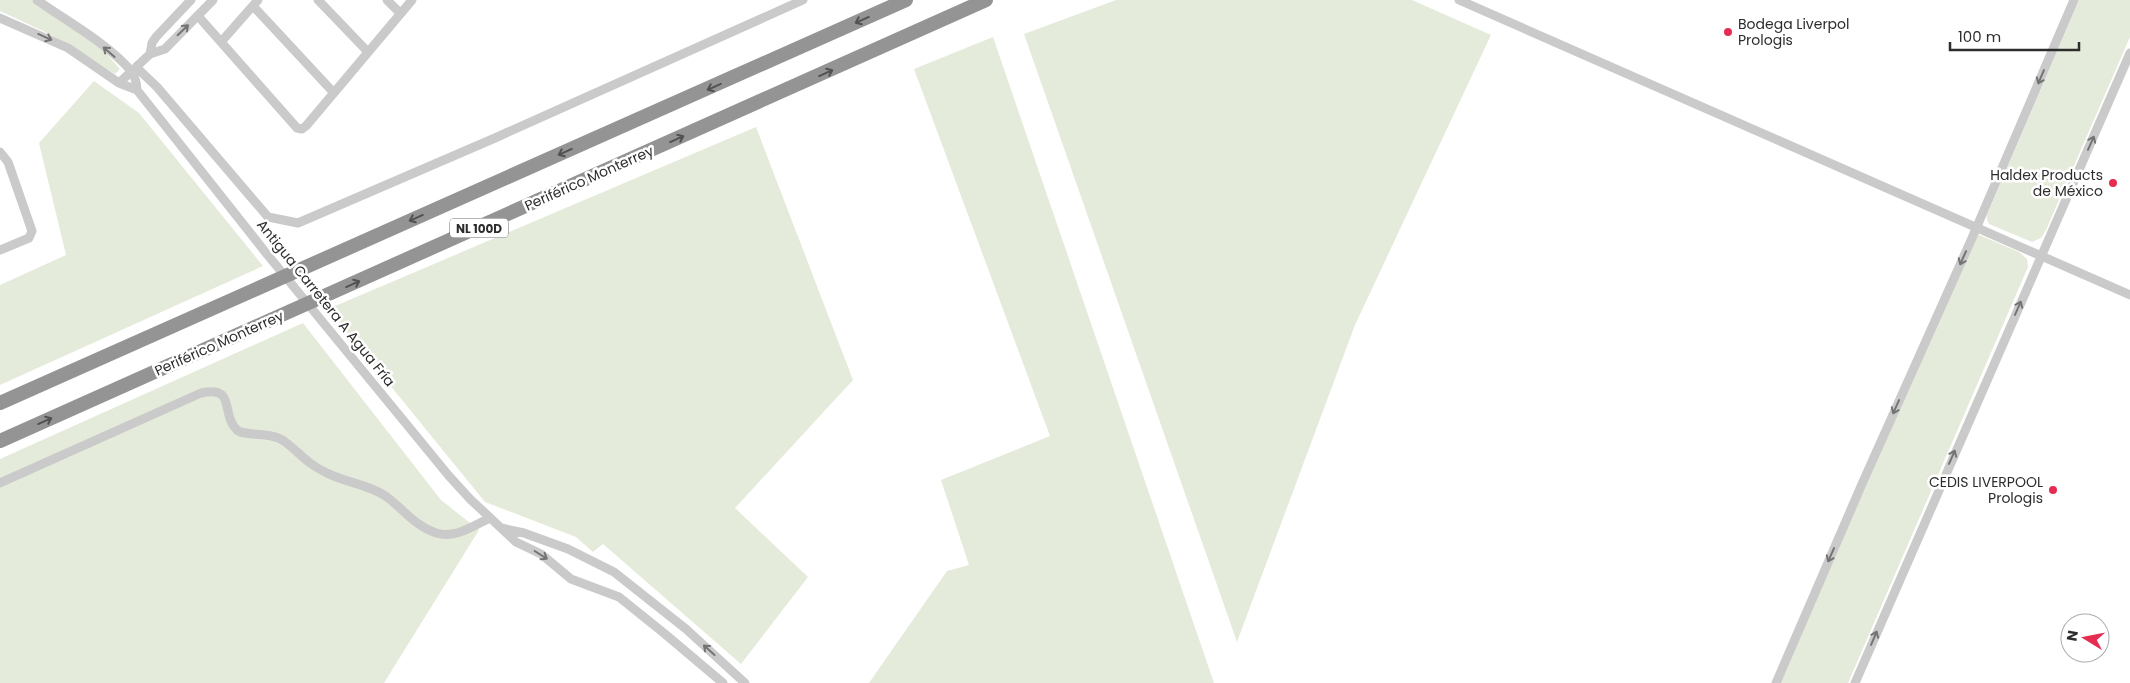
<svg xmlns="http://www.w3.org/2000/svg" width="2130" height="683" font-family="Poppins,sans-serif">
  <rect width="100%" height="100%" fill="#fff"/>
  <!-- green -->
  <path fill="#e5ebda" d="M 0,0 L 33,0 L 96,42 L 120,69 L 115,74 L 47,33 L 0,11 Z
    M 1116,0 L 1412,0 L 1491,35 L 1355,325 L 1237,642 L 1024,34 Z
    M 2079,0 L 2130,0 L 2130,37 L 2046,230 L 2041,238 L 2032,242 L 1989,224 L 1987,220 L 1987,215 Z
    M 993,37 L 1214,683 L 869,683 L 947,571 L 969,565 L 941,480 L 1050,436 L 914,69 Z
    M 94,81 L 139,113 L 263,266 L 0,385 L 0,285 L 66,255 L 39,143 Z
    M 756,127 L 853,380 L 735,508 L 808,577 L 741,664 L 603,544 L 593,552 L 576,537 L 485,502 L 328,309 Z
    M 1977,234 L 2019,252 L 2027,259 L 2028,267 L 1848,683 L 1779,683 Z
    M 303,323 L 441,500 L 479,530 L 384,683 L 0,683 L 0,459 Z"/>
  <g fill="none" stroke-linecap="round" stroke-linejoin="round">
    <!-- minor -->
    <path stroke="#cacaca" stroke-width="9" d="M 37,0 C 65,20 110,45 131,71 C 135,77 137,83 137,90 L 266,253 L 449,476 L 470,499 L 516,542 L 541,554 L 571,579 L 619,597 L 665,634 L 723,683
      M 318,0 L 368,52
      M 387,0 L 400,13
      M 1459,0 L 2130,295
      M 254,7 L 334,93
      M 198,16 L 297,128 L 302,129 L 306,126 L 412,0
      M 0,18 L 68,48 L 119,83 L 137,90
      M 221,42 L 258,0
      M 150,54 L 152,43 L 156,37 L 191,0
      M 136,67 L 157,87 L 268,217 L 298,223 L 495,138 L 803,0
      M 119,83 L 150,54 L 165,49 L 213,0
      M 0,152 L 8,162 L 32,231 L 29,238 L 0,250
      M 0,483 L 201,393 C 237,385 220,414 237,430 C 245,437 270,431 284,441 C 300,453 307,464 327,473 C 346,483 369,484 387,497 C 404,510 415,526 436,533 C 455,539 473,526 490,518
      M 501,528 L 524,533 L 568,549 L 614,572 L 686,629 L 745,683
      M 1776,683 L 1862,484 L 1972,238 L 2074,0
      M 1855,683 L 2130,53"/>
    <!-- highway -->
    <path stroke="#949494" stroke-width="14" d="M 0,403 L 906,0
      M 0,441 L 986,0"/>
  </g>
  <!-- one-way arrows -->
  <defs><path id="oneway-shaft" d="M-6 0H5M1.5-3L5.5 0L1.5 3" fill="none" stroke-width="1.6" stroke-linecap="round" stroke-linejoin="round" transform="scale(1.25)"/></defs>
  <g stroke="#515151">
    <use href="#oneway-shaft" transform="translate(862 20) rotate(156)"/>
    <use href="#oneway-shaft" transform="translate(826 73) rotate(-24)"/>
    <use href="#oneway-shaft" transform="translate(714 87) rotate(156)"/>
    <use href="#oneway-shaft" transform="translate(677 139) rotate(-24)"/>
    <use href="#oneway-shaft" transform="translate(565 152) rotate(156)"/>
    <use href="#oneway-shaft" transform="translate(416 218) rotate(156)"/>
    <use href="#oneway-shaft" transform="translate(353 284) rotate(-24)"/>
    <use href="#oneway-shaft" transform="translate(45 421) rotate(-24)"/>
  </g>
  <g stroke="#747474">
    <use href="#oneway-shaft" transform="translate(183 30) rotate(-44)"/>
    <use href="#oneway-shaft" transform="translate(45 37) rotate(24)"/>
    <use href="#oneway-shaft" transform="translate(109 52) rotate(-139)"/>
    <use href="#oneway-shaft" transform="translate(2041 77) rotate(113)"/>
    <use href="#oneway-shaft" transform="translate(2091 143) rotate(-66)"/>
    <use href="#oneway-shaft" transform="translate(1963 258) rotate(114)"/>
    <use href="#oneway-shaft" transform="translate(2018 308) rotate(-66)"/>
    <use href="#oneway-shaft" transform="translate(1896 407) rotate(114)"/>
    <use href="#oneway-shaft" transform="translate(1952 457) rotate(-66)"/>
    <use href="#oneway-shaft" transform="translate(541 555) rotate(32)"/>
    <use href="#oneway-shaft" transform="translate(1831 555) rotate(114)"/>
    <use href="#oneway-shaft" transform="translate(1874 638) rotate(-67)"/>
    <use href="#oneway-shaft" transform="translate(709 650) rotate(-138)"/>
  </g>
  <!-- markers -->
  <g fill="#e72c52" stroke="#fff" stroke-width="2">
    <circle cx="1728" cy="32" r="5"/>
    <circle cx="2113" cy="183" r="5"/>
    <circle cx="2053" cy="490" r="5"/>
  </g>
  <g text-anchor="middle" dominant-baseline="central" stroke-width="5" stroke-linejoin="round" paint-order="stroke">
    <!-- shield labels -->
    <rect fill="#fff" stroke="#6c6c6c" stroke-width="1" x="450" y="218.5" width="58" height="19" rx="4"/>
    <g font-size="12" font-weight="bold" fill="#2d2d2d">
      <text x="479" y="228">NL 100D</text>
    </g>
    <!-- poi labels -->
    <g font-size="14" fill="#2d2d2d" stroke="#fff" text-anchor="end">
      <text x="1738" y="24" text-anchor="start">Bodega Liverpol<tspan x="1738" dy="16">Prologis</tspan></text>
      <text x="2103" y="175">Haldex Products<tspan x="2103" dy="16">de México</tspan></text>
      <text x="2043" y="482">CEDIS LIVERPOOL<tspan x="2043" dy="16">Prologis</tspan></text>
    </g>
    <!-- street labels -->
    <g font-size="14" fill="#2d2d2d" stroke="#fff">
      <text transform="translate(589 178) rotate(-24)">Periférico Monterrey</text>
      <text transform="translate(326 303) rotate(51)">Antigua Carretera A Agua Fría</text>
      <text transform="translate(219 343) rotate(-24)">Periférico Monterrey</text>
    </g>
  </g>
  <!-- north arrow -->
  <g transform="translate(2085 638) rotate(280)"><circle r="24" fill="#ffffff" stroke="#ababab"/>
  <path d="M0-4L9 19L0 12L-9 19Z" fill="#e72c52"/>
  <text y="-8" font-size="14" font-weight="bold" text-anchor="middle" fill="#2d2d2d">N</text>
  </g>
  <!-- scale -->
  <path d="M1950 42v8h129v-8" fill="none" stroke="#2d2d2d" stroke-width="2.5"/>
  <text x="1958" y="42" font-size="15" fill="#2d2d2d" stroke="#ffffff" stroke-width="4" paint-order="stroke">100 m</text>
</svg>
